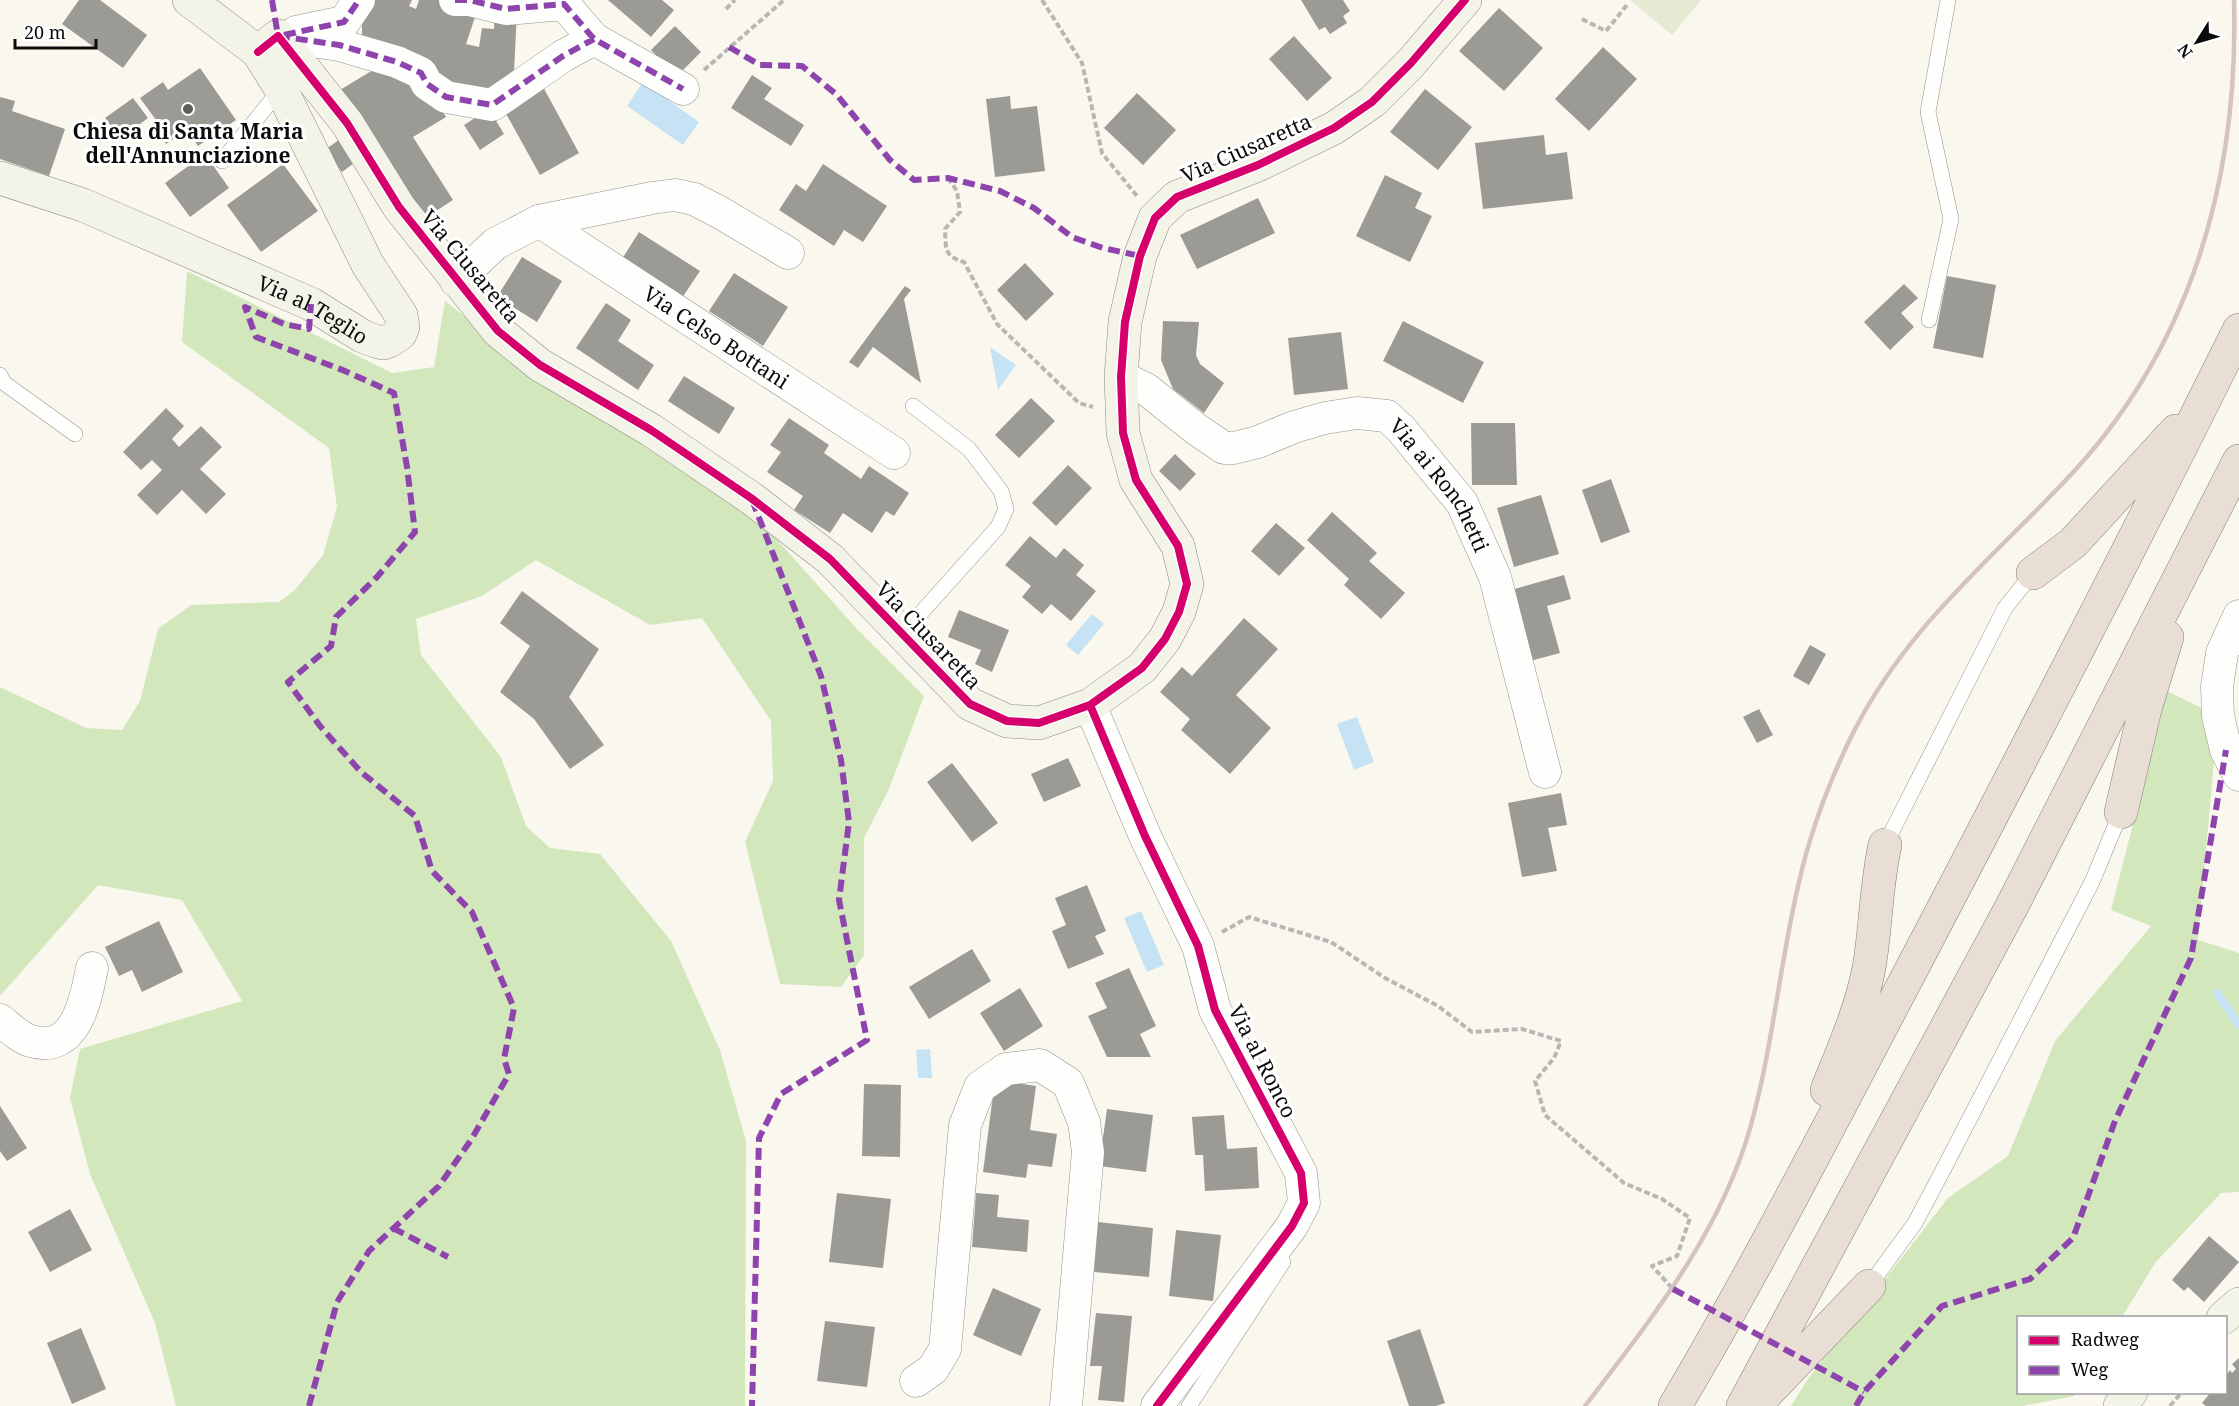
<svg xmlns="http://www.w3.org/2000/svg" width="2239" height="1406" font-family="'Noto Serif',serif">
  <rect width="100%" height="100%" fill="#faf8ee"/>
  <!-- forest -->
  <path fill="#d2e7bc" d="M 187,271 L 392,373 L 434,367 L 445,301 L 492,338 L 753,513 L 857,629 L 924,696 L 889,789 L 864,838 L 864,955 L 841,987 L 780,984 L 745,842 L 773,781 L 771,721 L 702,618 L 650,625 L 536,560 L 482,596 L 416,619 L 421,655 L 501,757 L 526,826 L 550,848 L 600,854 L 671,941 L 720,1050 L 746,1141 L 745,1406 L 176,1406 L 155,1323 L 90,1174 L 70,1098 L 80,1049 L 242,1001 L 182,900 L 98,885 L 0,996 L 0,687 L 86,728 L 122,730 L 140,701 L 158,629 L 191,605 L 279,602 L 294,591 L 323,555 L 337,507 L 329,448 L 182,342 Z
    M 2167,691 L 2218,716 L 2198,940 L 2239,953 L 2239,1192 L 2221,1193 L 2155,1263 L 2122,1317 L 2018,1318 L 2018,1392 L 2076,1393 L 2074,1396 L 2023,1406 L 1791,1406 L 1807,1380 L 1948,1198 L 2008,1156 L 2055,1041 L 2151,926 L 2111,910 Z"/>
  <!-- cemetery -->
  <path fill="#e5ead2" d="M 1630,0 L 1701,0 L 1672,35 Z"/>
  <!-- water -->
  <path fill="#c5e3f4" d="M 643,82 L 699,122 L 683,145 L 627,106 Z
    M 990,347 L 1016,365 L 998,390 Z
    M 1092,614 L 1104,624 L 1078,655 L 1066,645 Z
    M 1357,717 L 1374,762 L 1354,770 L 1337,724 Z
    M 1141,911 L 1164,965 L 1147,972 L 1124,918 Z
    M 930,1049 L 932,1078 L 918,1078 L 916,1050 Z"/>
  <g fill="none" stroke-linecap="round" stroke-linejoin="round">
    <!-- stream -->
    <path stroke="#c5e3f4" stroke-width="8" d="M 2217,993 L 2239,1025"/>
  </g>
  <!-- building -->
  <path fill="#9c9a94" d="M 79,0 L 100,0 L 147,35 L 123,68 L 62,24 Z
    M 362,0 L 412,0 L 409,6 L 416,9 L 419,0 L 486,0 L 478,8 L 466,44 L 479,47 L 482,28 L 494,29 L 495,12 L 517,11 L 514,72 L 495,92 L 457,86 L 362,37 Z
    M 608,0 L 662,0 L 674,10 L 651,37 Z
    M 1301,0 L 1343,0 L 1350,11 L 1343,16 L 1347,23 L 1330,34 L 1325,27 L 1319,30 Z
    M 1499,8 L 1543,48 L 1504,91 L 1459,51 Z
    M 675,26 L 701,52 L 677,76 L 651,50 Z
    M 1294,36 L 1332,78 L 1307,101 L 1269,59 Z
    M 1603,47 L 1637,79 L 1589,131 L 1555,99 Z
    M 396,65 L 433,96 L 446,117 L 413,137 L 453,200 L 416,224 L 335,93 L 373,70 Z
    M 200,68 L 236,120 L 198,146 L 187,130 L 166,144 L 152,123 L 156,120 L 140,98 L 163,82 L 168,90 Z
    M 536,74 L 579,153 L 540,175 L 499,101 Z
    M 752,75 L 772,88 L 764,99 L 804,125 L 791,146 L 731,108 Z
    M 1425,89 L 1472,127 L 1438,170 L 1390,132 Z
    M 1137,93 L 1176,130 L 1143,165 L 1104,128 Z
    M 1010,96 L 1011,109 L 1037,106 L 1045,171 L 995,177 L 986,99 Z
    M 0,97 L 15,101 L 12,111 L 65,129 L 49,176 L 0,159 Z
    M 133,98 L 148,118 L 120,139 L 105,118 Z
    M 489,109 L 504,134 L 480,150 L 464,125 Z
    M 1544,135 L 1546,155 L 1567,152 L 1573,199 L 1483,209 L 1475,143 Z
    M 344,136 L 361,158 L 342,172 L 325,150 Z
    M 205,154 L 229,188 L 190,217 L 165,183 Z
    M 283,164 L 318,211 L 261,252 L 227,205 Z
    M 823,164 L 887,206 L 863,242 L 844,230 L 834,246 L 779,210 L 796,184 L 806,191 Z
    M 1385,175 L 1422,193 L 1415,208 L 1432,216 L 1410,262 L 1356,236 Z
    M 1258,198 L 1275,233 L 1197,269 L 1180,235 Z
    M 639,232 L 700,271 L 682,298 L 622,259 Z
    M 522,257 L 562,281 L 537,322 L 497,297 Z
    M 1025,263 L 1054,294 L 1026,321 L 997,290 Z
    M 734,273 L 788,307 L 763,346 L 709,311 Z
    M 1947,276 L 1996,285 L 1983,358 L 1933,348 Z
    M 1904,284 L 1918,298 L 1901,313 L 1914,327 L 1890,350 L 1864,322 Z
    M 905,286 L 911,290 L 904,299 L 921,383 L 873,347 L 858,368 L 849,362 Z
    M 606,303 L 631,320 L 618,341 L 654,365 L 638,390 L 576,348 Z
    M 1163,321 L 1199,322 L 1196,355 L 1200,364 L 1224,383 L 1204,413 L 1173,389 L 1161,360 Z
    M 1403,321 L 1484,362 L 1463,403 L 1383,361 Z
    M 1341,332 L 1348,389 L 1294,395 L 1288,338 Z
    M 684,376 L 735,408 L 719,434 L 668,401 Z
    M 1031,398 L 1055,421 L 1019,458 L 995,435 Z
    M 166,408 L 184,426 L 172,439 L 179,447 L 201,426 L 222,447 L 200,469 L 226,494 L 206,514 L 182,490 L 157,515 L 137,495 L 162,470 L 152,460 L 141,470 L 123,452 Z
    M 789,418 L 829,445 L 824,453 L 861,479 L 869,466 L 909,493 L 894,516 L 886,511 L 872,533 L 843,513 L 830,533 L 794,510 L 803,496 L 767,472 L 781,452 L 770,445 Z
    M 1471,423 L 1515,423 L 1517,485 L 1472,485 Z
    M 1175,454 L 1196,474 L 1180,491 L 1159,471 Z
    M 1068,465 L 1092,488 L 1056,526 L 1032,503 Z
    M 1611,479 L 1630,532 L 1601,543 L 1582,490 Z
    M 1541,495 L 1559,554 L 1514,567 L 1497,508 Z
    M 1332,512 L 1377,553 L 1369,561 L 1405,593 L 1381,619 L 1344,585 L 1349,579 L 1307,540 Z
    M 1276,523 L 1305,548 L 1279,576 L 1251,551 Z
    M 1030,536 L 1056,558 L 1064,548 L 1084,565 L 1076,575 L 1096,591 L 1071,621 L 1051,604 L 1042,614 L 1022,597 L 1031,586 L 1005,565 Z
    M 1564,575 L 1571,599 L 1547,606 L 1560,653 L 1530,661 L 1511,590 Z
    M 522,591 L 599,649 L 569,697 L 604,745 L 570,769 L 534,719 L 500,692 L 530,646 L 500,623 Z
    M 959,610 L 1009,630 L 992,672 L 975,664 L 981,650 L 948,637 Z
    M 1244,618 L 1278,649 L 1236,695 L 1271,728 L 1230,774 L 1181,730 L 1190,719 L 1160,692 L 1182,667 L 1192,676 Z
    M 1810,645 L 1826,654 L 1809,685 L 1793,676 Z
    M 1759,709 L 1773,735 L 1757,743 L 1743,717 Z
    M 1068,758 L 1081,786 L 1044,802 L 1031,774 Z
    M 952,763 L 998,823 L 972,842 L 927,782 Z
    M 1561,793 L 1567,825 L 1548,828 L 1557,871 L 1522,877 L 1508,803 Z
    M 1087,885 L 1106,931 L 1095,936 L 1104,954 L 1068,969 L 1052,931 L 1066,925 L 1055,898 Z
    M 159,921 L 183,972 L 142,992 L 132,970 L 119,976 L 105,947 Z
    M 972,949 L 991,981 L 929,1019 L 909,987 Z
    M 1129,968 L 1156,1026 L 1140,1034 L 1151,1057 L 1107,1057 L 1088,1016 L 1107,1008 L 1095,983 Z
    M 1020,988 L 1043,1026 L 1004,1051 L 980,1013 Z
    M 995,1080 L 1036,1086 L 1030,1130 L 1057,1134 L 1052,1167 L 1028,1164 L 1026,1178 L 983,1172 Z
    M 864,1084 L 901,1085 L 900,1157 L 862,1156 Z
    M 0,1106 L 27,1148 L 7,1161 L 0,1151 Z
    M 1107,1109 L 1153,1115 L 1146,1172 L 1099,1166 Z
    M 1224,1115 L 1227,1149 L 1257,1147 L 1259,1188 L 1205,1191 L 1203,1155 L 1195,1155 L 1192,1117 Z
    M 837,1193 L 891,1199 L 883,1268 L 829,1262 Z
    M 976,1193 L 999,1195 L 997,1217 L 1029,1220 L 1027,1252 L 972,1247 Z
    M 70,1209 L 92,1250 L 50,1272 L 28,1232 Z
    M 1098,1222 L 1153,1228 L 1149,1277 L 1094,1272 Z
    M 1176,1230 L 1221,1235 L 1213,1301 L 1169,1296 Z
    M 2209,1236 L 2239,1262 L 2204,1302 L 2188,1287 L 2184,1291 L 2172,1280 Z
    M 993,1288 L 1041,1309 L 1021,1356 L 973,1335 Z
    M 1096,1313 L 1132,1316 L 1124,1402 L 1098,1400 L 1102,1366 L 1090,1366 Z
    M 825,1321 L 875,1327 L 867,1387 L 817,1381 Z
    M 81,1328 L 106,1389 L 72,1404 L 47,1343 Z
    M 1420,1329 L 1445,1403 L 1436,1406 L 1409,1406 L 1387,1341 Z
    M 2239,1358 L 2239,1406 L 2206,1406 L 2202,1403 L 2211,1392 L 2226,1392 L 2226,1376 L 2230,1370 L 2232,1373 L 2236,1369 L 2232,1364 Z"/>
  <g fill="none" stroke-linecap="round" stroke-linejoin="round">
    <!-- lane casing -->
    <g stroke="#93928d" stroke-width="16">
      <path id="lane" d="M 222,161 L 281,89
        M 1929,320 L 1951,219 L 1928,112 L 1948,0
        M 0,375 L 4,383 L 75,434
        M 903,633 L 998,527 L 1006,509 L 1001,491 L 969,449 L 913,406
        M 1885,845 L 2005,608 L 2033,573
        M 1869,1286 L 1915,1223 L 1941,1174 L 2092,882 L 2121,812
        M 1189,1406 L 1283,1262"/>
    </g>
    <!-- street casing -->
    <g stroke="#93928d" stroke-width="33">
      <g id="street">
        <path d="M 455,0 L 469,0 L 506,9 L 564,4 L 594,39 L 683,89"/>
        <path d="M 296,32 L 344,22 L 359,0"/>
        <path d="M 278,36 L 339,45 L 397,62 L 421,73 L 427,84 L 446,97 L 492,105 L 563,56 L 594,39"/>
        <path id="s1" d="M 539,221 L 894,453"/>
        <path d="M 456,281 L 495,244 L 539,221 L 652,198 L 675,195 L 694,199 L 721,213 L 788,253"/>
        <path id="s2" d="M 1121,377 L 1146,389 L 1196,429 L 1224,448 L 1234,448 L 1258,442 L 1294,427 L 1325,418 L 1357,413 L 1387,416 L 1401,429 L 1462,503 L 1495,577 L 1545,772"/>
        <path d="M 2239,616 L 2222,653 L 2217,687 L 2218,716 L 2226,750 L 2239,775"/>
        <path d="M 1090,705 L 1145,836 L 1198,946 L 1215,1010 L 1301,1173 L 1304,1203 L 1292,1226 L 1157,1406"/>
        <path d="M 0,1020 C 9,1027 20,1038 31,1041 C 76,1055 86,999 92,968"/>
        <path d="M 916,1381 L 933,1369 L 945,1349 L 965,1125 L 980,1087 L 1006,1069 L 1040,1065 L 1068,1083 L 1084,1122 L 1088,1152 L 1066,1406"/>
      </g>
    </g>
    <!-- secondary casing -->
    <g stroke="#898884" stroke-width="34">
      <g id="secondary">
        <path d="M 258,52 L 278,36 L 347,123 L 399,207 L 498,331 L 540,365 L 651,430 L 751,498 L 830,559 L 970,704 L 1007,721 L 1039,723 L 1090,705 L 1142,668 L 1165,639 L 1179,612 L 1187,584 L 1178,546 L 1136,480 L 1123,433 L 1121,377 L 1125,322 L 1140,256 L 1155,218 L 1177,197 L 1258,165 L 1334,128 L 1372,102 L 1411,63 L 1465,0"/>
        <path id="s3" d="M 0,178 L 83,205 L 311,304 L 362,336 L 375,341 L 383,343 L 389,341 L 400,334 L 403,327 L 401,315 L 368,265 L 281,89 L 258,52 L 189,0"/>
        <path d="M 2223,1318 L 2239,1304"/>
        <path d="M 2120,1406 L 2131,1392"/>
      </g>
    </g>
    <!-- highway casing -->
    <g stroke="#807f7a" stroke-width="34">
      <path id="highway" d="M 2033,573 L 2073,543 L 2176,431
        M 2121,812 L 2145,709 L 2167,637
        M 1827,1090 C 1843,1050 1861,1010 1869,968 C 1876,927 1876,885 1885,845
        M 1759,1401 L 1869,1286
        M 1675,1406 C 1758,1266 1832,1120 1908,976 C 2020,762 2132,547 2239,330
        M 1743,1406 L 2012,906 L 2239,461"/>
    </g>
    <!-- path -->
    <path stroke="#b7b7b5" stroke-width="4" stroke-dasharray="6 3" stroke-linecap="butt" d="M 1042,0 L 1082,63 L 1102,153 L 1137,196
      M 726,9 L 735,0
      M 1582,19 L 1606,31 L 1627,5
      M 704,70 L 784,0
      M 948,178 L 957,191 L 960,212 L 945,229 C 946,247 943,256 964,262 L 997,324 L 1079,403 L 1093,407
      M 1222,932 L 1249,917 L 1331,942 L 1385,978 L 1438,1006 L 1472,1032 L 1522,1029 L 1561,1041 L 1554,1058 L 1535,1081 L 1545,1115 L 1624,1183 L 1662,1199 L 1690,1218 L 1677,1256 L 1652,1266 L 1673,1289
      M 2170,1406 L 2182,1392"/>
    <!-- lane -->
    <use href="#lane" stroke="#fefefc" stroke-width="15"/>
    <!-- street -->
    <use href="#street" stroke="#fefefc" stroke-width="32"/>
    <!-- secondary -->
    <use href="#secondary" stroke="#f4f3e8" stroke-width="33"/>
    <!-- highway -->
    <use href="#highway" stroke="#e9ded3" stroke-width="33"/>
    <!-- rail -->
    <path stroke="#d5c3c4" stroke-width="4.5" d="M 1585,1406 C 1651,1319 1721,1233 1751,1125 C 1773,1045 1780,962 1799,882 C 1810,833 1828,785 1850,739 C 1903,631 1983,567 2064,482 C 2190,351 2239,181 2234,0"/>
    <!-- quiet -->
    <path stroke="#8e44ad" stroke-width="6" stroke-dasharray="12 6" stroke-linecap="butt" d="M 272,0 L 278,36
      M 455,0 L 469,0 L 506,9 L 564,4 L 594,39 L 683,89
      M 284,35 L 344,22 L 359,0
      M 278,36 L 339,45 L 397,62 L 421,73 L 427,84 L 446,97 L 492,105 L 563,56 L 594,39
      M 729,47 L 760,65 L 802,66 L 837,95 L 890,160 L 914,180 L 948,178 L 1000,191 L 1034,208 L 1072,237 L 1103,248 L 1140,256
      M 752,500 L 821,676 L 841,760 L 849,822 L 839,900 L 867,1040 L 781,1094 L 759,1138 L 752,1406
      M 393,1228 L 448,1257
      M 1673,1289 L 1864,1392
      M 309,1406 L 337,1302 L 369,1251 L 439,1186 L 471,1140 L 509,1074 L 504,1059 L 514,1008 L 472,912 L 432,871 L 415,816 L 361,772 L 320,726 L 288,682 L 331,646 L 336,617 L 377,577 L 415,532 L 407,467 L 394,393 L 345,371 L 256,337 L 245,307 L 284,324 L 309,329 L 311,304
      M 1856,1406 L 1864,1392 L 1942,1306 L 2030,1279 L 2073,1238 L 2115,1121 L 2191,958 L 2226,750"/>
    <!-- cycleway casing -->
    <g stroke="#fff" stroke-width="11">
      <path id="cycleway" d="M 258,52 L 278,36 L 347,123 L 399,207 L 498,331 L 540,365 L 651,430 L 751,498 L 830,559 L 970,704 L 1007,721 L 1039,723 L 1090,705 L 1142,668 L 1165,639 L 1179,612 L 1187,584 L 1178,546 L 1136,480 L 1123,433 L 1121,377 L 1125,322 L 1140,256 L 1155,218 L 1177,197 L 1258,165 L 1334,128 L 1372,102 L 1411,63 L 1465,0
        M 1090,705 L 1145,836 L 1198,946 L 1215,1010 L 1301,1173 L 1304,1203 L 1292,1226 L 1157,1406"/>
    </g>
    <!-- cycleway -->
    <use href="#cycleway" stroke="#d6006c" stroke-width="8"/>
  </g>
  <!-- markers -->
  <circle fill="#5f5e5a" stroke="#fff" stroke-width="2" cx="188" cy="109" r="6"/>
  <g text-anchor="middle" dominant-baseline="central" stroke-width="6" stroke-linejoin="round" paint-order="stroke">
    <!-- poi labels -->
    <g font-size="21" font-weight="bold" fill="#0b0b0b" stroke="#fff">
      <text x="188" y="131">Chiesa di Santa Maria<tspan x="188" dy="24">dell'Annunciazione</tspan></text>
    </g>
    <!-- street labels -->
    <g font-size="21" fill="#0b0b0b" stroke="#fff">
      <text transform="translate(1246 148) rotate(-24)">Via Ciusaretta</text>
      <text transform="translate(471 266) rotate(50)">Via Ciusaretta</text>
      <text stroke="none"><textPath href="#s3" startOffset="340">Via al Teglio</textPath></text>
      <text stroke="none"><textPath href="#s1" startOffset="212">Via Celso Bottani</textPath></text>
      <text stroke="none"><textPath href="#s2" startOffset="382">Via ai Ronchetti</textPath></text>
      <text transform="translate(929 635) rotate(46)">Via Ciusaretta</text>
      <text transform="translate(1263 1061) rotate(63)">Via al Ronco</text>
    </g>
  </g>
  <!-- legend -->
  <rect x="2017" y="1316" width="210" height="78" fill="#ffffff" stroke="#9d9d9d" stroke-width="1.5"/>
  <rect x="2029" y="1336" width="30" height="9" fill="#d6006c" stroke="#9d9d9d" stroke-width="1.5"/>
  <text x="2071" y="1346" font-size="18" fill="#0b0b0b">Radweg</text>
  <rect x="2029" y="1366" width="30" height="9" fill="#8e44ad" stroke="#9d9d9d" stroke-width="1.5"/>
  <text x="2071" y="1376" font-size="18" fill="#0b0b0b">Weg</text>
  <!-- north arrow -->
  <g transform="translate(2197 42) rotate(233)" stroke="#ffffff" stroke-width="4.5" paint-order="stroke">
  <path d="M0-4.5L10 22L0 15L-10 22Z" fill="#0b0b0b"/>
  <text y="-9" font-size="16" font-weight="bold" text-anchor="middle" fill="#0b0b0b">N</text>
  </g>
  <!-- scale -->
  <path d="M15 39v9h81v-9" fill="none" stroke="#0b0b0b" stroke-width="3"/>
  <text x="24" y="39" font-size="18" fill="#0b0b0b" stroke="#ffffff" stroke-width="4.5" paint-order="stroke">20 m</text>
</svg>
